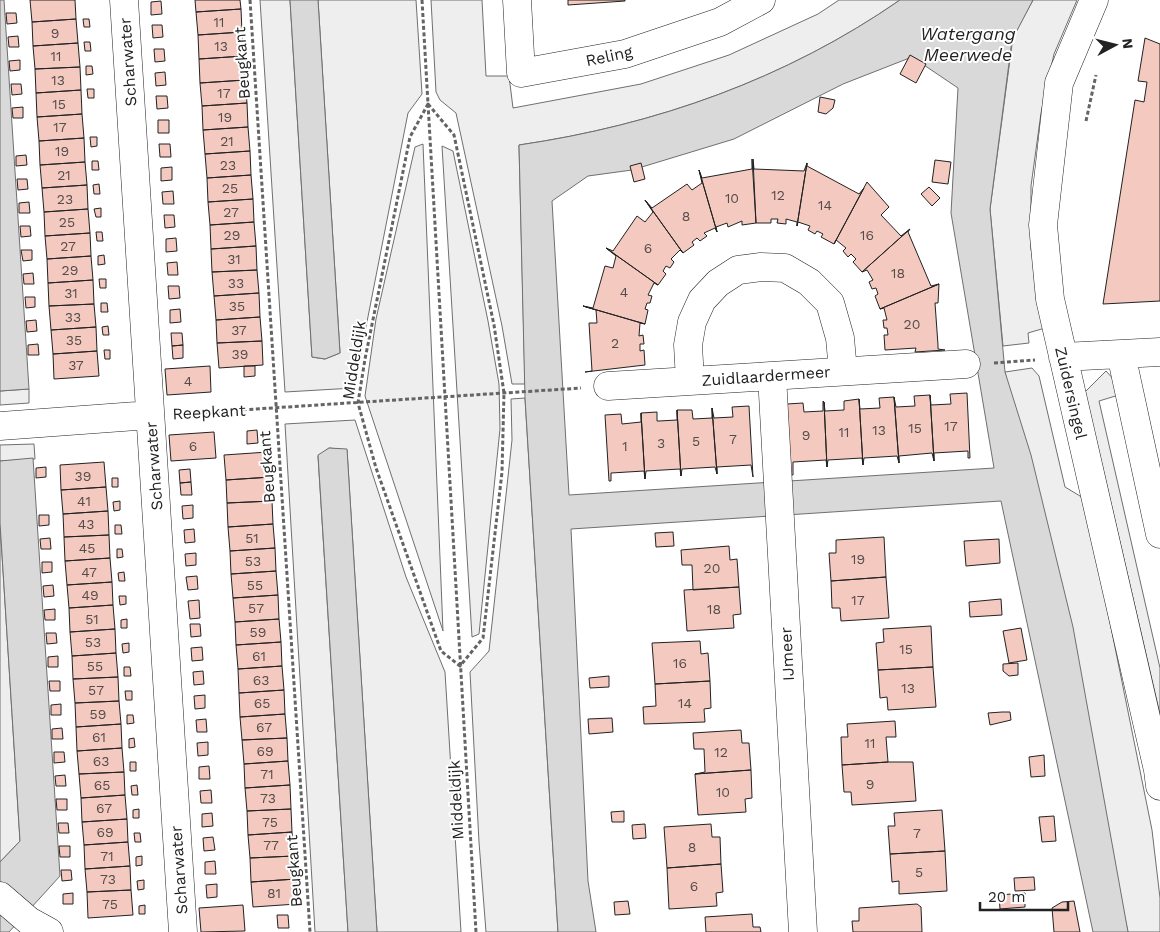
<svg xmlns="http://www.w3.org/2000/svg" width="1160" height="932" font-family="'Work Sans',sans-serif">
  <rect width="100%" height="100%" fill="#fff"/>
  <!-- green -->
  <path fill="#eee" stroke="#6f6f6f" d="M 260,0 L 290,0 L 312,357 L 325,359 L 340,353 L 318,0 L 416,0 L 422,94 L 408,113 L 354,388 L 285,392 Z
    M 431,0 L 482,0 L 486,76 L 509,76 L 513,108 L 641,84 L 729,55 L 818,14 L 839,0 L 900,0 C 786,79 656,125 519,145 L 525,384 L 512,384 L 502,326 L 456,113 L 440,100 L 436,92 Z
    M 1033,0 L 1077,0 L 1054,54 L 1041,113 L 1031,186 L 1031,249 L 1045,328 L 1028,333 L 1029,343 L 1003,346 L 990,209 L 1013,37 Z
    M 423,144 L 443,631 L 365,396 L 376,319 L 415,147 Z
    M 442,146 L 453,151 L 488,321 L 499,384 L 500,429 L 479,634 L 472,637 Z
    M 1032,368 L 1039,376 L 1065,487 L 1085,499 L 1152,830 L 1160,898 L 1160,932 L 1128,932 L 1005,372 Z
    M 1106,371 L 1116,382 L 1122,394 L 1099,401 L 1160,668 L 1160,714 L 1085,392 Z
    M 29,389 L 29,403 L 0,405 L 0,391 Z
    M 525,398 L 558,932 L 486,932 L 479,842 L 470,672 L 489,651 L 512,440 L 511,399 Z
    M 355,420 L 406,577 L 445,672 L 461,932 L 377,932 L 347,450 L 329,448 L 318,456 L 348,932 L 315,932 L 285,424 Z
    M 34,444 L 35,459 L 0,461 L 0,445 Z
    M 0,523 L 20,841 L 0,862 Z"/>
  <!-- water -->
  <path fill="#d9d9d9" stroke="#6f6f6f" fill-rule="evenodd" d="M 0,0 L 4,0 L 29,389 L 0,391 Z
    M 290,0 L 318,0 L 340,353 L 325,359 L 312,357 Z
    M 900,0 L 1033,0 L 1012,40 L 990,209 L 1005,372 L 1031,455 L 1073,627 L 1128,932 L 1093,932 L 1001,501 L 571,529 L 588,881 L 596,932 L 558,932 L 525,398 L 519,145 C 656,125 786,79 900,0 ZM 912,57 L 958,88 L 951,213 L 994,468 L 569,495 L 552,201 L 588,176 L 632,170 L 734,139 L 843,84 Z
    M 329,448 L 347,449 L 377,932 L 348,932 L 318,455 Z
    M 33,458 L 60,876 L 9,932 L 0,932 L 0,862 L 20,841 L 0,523 L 0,461 Z"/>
  <!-- building -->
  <path fill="#f3c9c0" stroke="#222" d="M 30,0 L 75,0 L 76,19 L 32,22 Z
    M 195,0 L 240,0 L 241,9 L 196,12 Z
    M 568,0 L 625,0 L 625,1 L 568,5 Z
    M 161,1 L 162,14 L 151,15 L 151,2 Z
    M 241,9 L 242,32 L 198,35 L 196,12 Z
    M 6,13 L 16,13 L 17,23 L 7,24 Z
    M 76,19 L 78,43 L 33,46 L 32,22 Z
    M 83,19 L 89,19 L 90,27 L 84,27 Z
    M 152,25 L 162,25 L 163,37 L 153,38 Z
    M 242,32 L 244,56 L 199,59 L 198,35 Z
    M 18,36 L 19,47 L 9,47 L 8,37 Z
    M 1145,38 L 1160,44 L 1160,301 L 1103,304 L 1135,100 L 1144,102 L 1147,82 L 1138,81 Z
    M 84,42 L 90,42 L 91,51 L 85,51 Z
    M 78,43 L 80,67 L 35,69 L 33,46 Z
    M 154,49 L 164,49 L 165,61 L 155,62 Z
    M 910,55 L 926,64 L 916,83 L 900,74 Z
    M 244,56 L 245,80 L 200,83 L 199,59 Z
    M 20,60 L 20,70 L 10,71 L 9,61 Z
    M 86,66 L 92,66 L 93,74 L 86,75 Z
    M 80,67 L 81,90 L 36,93 L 35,69 Z
    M 165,72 L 166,85 L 156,86 L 155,73 Z
    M 245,80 L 247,103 L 202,106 L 200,83 Z
    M 11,84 L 21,84 L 22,94 L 12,95 Z
    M 87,89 L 94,89 L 94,98 L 88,98 Z
    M 81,90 L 82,114 L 37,117 L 36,93 Z
    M 156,96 L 167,96 L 168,108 L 157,109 Z
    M 820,97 L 835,100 L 833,108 L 826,114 L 818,112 Z
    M 247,103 L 248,127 L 203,130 L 202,106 Z
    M 23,107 L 23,118 L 13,118 L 12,108 Z
    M 82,114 L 84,138 L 39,141 L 37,117 Z
    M 158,120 L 169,120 L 169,133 L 158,133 Z
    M 248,127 L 250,151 L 205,154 L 203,130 Z
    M 90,137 L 97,137 L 97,146 L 91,147 Z
    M 84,138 L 85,162 L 40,165 L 39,141 Z
    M 159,144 L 170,144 L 171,157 L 160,157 Z
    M 250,151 L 251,175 L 207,178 L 205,154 Z
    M 26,155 L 27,165 L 16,166 L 16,156 Z
    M 752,159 L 756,223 L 742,225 L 742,221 L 728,227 L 727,223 L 716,227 L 717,232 L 699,170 L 702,178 L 752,169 Z
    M 753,159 L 754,169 L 804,171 L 807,163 L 797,226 L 797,222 L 786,219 L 786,224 L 777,223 L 778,219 L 771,219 L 771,223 L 756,223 Z
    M 935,160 L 951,162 L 948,184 L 932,182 Z
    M 92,161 L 98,161 L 99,170 L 92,170 Z
    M 85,162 L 87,185 L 42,188 L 40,165 Z
    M 641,163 L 645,179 L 634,182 L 630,166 Z
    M 807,163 L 807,166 L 859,194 L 864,188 L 834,244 L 821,237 L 823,234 L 817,231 L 815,234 L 808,230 L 810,226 L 798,222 L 797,226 Z
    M 172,167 L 172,180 L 161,181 L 161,168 Z
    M 699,170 L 717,232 L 715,228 L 704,233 L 707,236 L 700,241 L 697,238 L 692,242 L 694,245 L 683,253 L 645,200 L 652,208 L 687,184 L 692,190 L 702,183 Z
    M 251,175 L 253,199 L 208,202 L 207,178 Z
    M 17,179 L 27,179 L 28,189 L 18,190 Z
    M 867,182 L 889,207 L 881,215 L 901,236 L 910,229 L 862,272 L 853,262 L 856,259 L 851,254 L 848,257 L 843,251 L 846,248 L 836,240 L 834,244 Z
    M 99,184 L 100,194 L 94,194 L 93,185 Z
    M 87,185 L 88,209 L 44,212 L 42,188 Z
    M 929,187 L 940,198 L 932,206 L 921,194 Z
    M 173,191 L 174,204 L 163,204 L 162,192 Z
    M 253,199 L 254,222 L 210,225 L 208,202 Z
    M 645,200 L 683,253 L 680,250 L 671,259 L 674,262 L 670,268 L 666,266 L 663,271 L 666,274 L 658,285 L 606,248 L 613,251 L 637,216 L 645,222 L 653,212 Z
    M 29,202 L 30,213 L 19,213 L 19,203 Z
    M 101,208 L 101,217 L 96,217 L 94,209 Z
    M 88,209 L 90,233 L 45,236 L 44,212 Z
    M 164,215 L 174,215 L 175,227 L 165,228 Z
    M 254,222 L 256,246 L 211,249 L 210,225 Z
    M 20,226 L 30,226 L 31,236 L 21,237 Z
    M 910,229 L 908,232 L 931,286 L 939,284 L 880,309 L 875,296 L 878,294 L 876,288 L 872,289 L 869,282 L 873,280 L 867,270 L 862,272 Z
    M 96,232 L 102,232 L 103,241 L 97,241 Z
    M 90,233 L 91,256 L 47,259 L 45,236 Z
    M 176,238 L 177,251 L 166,252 L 166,239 Z
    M 256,246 L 257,270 L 212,272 L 211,249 Z
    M 606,248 L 658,285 L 654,283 L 648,295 L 652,296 L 650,303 L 647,303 L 645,309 L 648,310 L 645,324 L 583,306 L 593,308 L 605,266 L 613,268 L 616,256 Z
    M 21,250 L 32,250 L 32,260 L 23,261 Z
    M 104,255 L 105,264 L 98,265 L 98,256 Z
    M 91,256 L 93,280 L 48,283 L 47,259 Z
    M 177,262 L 178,275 L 168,275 L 167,263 Z
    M 257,270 L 259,293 L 214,296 L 212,272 Z
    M 33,273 L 34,284 L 24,284 L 23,274 Z
    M 99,279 L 106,279 L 106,288 L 100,288 Z
    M 93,280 L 94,304 L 49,306 L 48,283 Z
    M 939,284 L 938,303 L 935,303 L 938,345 L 938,349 L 945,350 L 915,352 L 916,348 L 885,350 L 884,335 L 888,335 L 887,328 L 884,328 L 883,320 L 887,320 L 884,308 L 880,309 Z
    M 168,286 L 179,286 L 180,298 L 169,299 Z
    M 259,293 L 260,317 L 216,320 L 214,296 Z
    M 25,297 L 35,297 L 35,307 L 26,308 Z
    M 101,303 L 107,303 L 108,312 L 101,312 Z
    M 94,304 L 96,327 L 51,330 L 49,306 Z
    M 583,306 L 645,324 L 640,323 L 639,336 L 643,335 L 644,344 L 640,344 L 640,351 L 644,350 L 645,365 L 585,372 L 592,371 L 589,323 L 597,323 L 596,310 Z
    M 180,309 L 181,322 L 170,323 L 170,310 Z
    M 260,317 L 262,341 L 217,343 L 216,320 Z
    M 36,320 L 37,331 L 27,332 L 26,321 Z
    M 108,326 L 109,335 L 103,335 L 102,327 Z
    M 96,327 L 97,351 L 53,354 L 51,330 Z
    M 171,333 L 182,333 L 183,345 L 172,346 Z
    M 262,341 L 263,365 L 219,368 L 217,343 Z
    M 38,344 L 39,355 L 28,355 L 28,345 Z
    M 183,345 L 183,358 L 173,359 L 172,346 Z
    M 104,350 L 110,350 L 110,359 L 105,359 Z
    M 97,351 L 99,376 L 54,379 L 53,354 Z
    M 210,366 L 211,392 L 167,395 L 165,369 Z
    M 244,366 L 255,366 L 255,376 L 244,377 Z
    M 967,393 L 970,458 L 968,458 L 968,451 L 934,453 L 934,461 L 930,395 L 931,405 L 951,404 L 950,394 Z
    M 930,395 L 934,461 L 932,453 L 899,456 L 899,463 L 894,397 L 896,407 L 915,406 L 914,396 Z
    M 894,397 L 899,463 L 897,456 L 864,458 L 863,465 L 859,399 L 860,409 L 880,408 L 879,398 Z
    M 859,399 L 863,465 L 862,458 L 828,460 L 827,467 L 824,402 L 825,411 L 844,410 L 844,401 Z
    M 823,401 L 824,402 L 827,467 L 826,460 L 793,462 L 793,475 L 791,475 L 787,404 L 803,403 L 804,412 L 823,411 Z
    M 749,406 L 753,477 L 751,465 L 717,467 L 717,474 L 712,408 L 714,418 L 733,417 L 732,407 Z
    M 712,408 L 717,474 L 715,467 L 682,469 L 681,476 L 677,410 L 692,410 L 693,419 L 712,418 Z
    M 677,410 L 681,476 L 680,469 L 646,471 L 645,479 L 641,413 L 657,412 L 657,421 L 659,421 L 677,420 Z
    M 641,413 L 645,479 L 644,471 L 611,473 L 611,481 L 609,481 L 605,415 L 621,414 L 622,424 L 641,422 Z
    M 257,430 L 258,443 L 247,444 L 247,431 Z
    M 214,432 L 216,458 L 171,461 L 169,435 Z
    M 268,452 L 271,477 L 226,480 L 224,455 Z
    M 104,462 L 106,487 L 61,490 L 60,465 Z
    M 46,467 L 46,477 L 36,478 L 36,468 Z
    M 190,469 L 191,482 L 180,483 L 179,470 Z
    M 271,477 L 272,501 L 227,503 L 226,480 Z
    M 112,478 L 118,478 L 118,487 L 112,487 Z
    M 191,482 L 192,495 L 181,495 L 180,483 Z
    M 106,487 L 108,511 L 63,514 L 61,490 Z
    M 120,501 L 120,510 L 114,511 L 113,502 Z
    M 272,501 L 273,524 L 228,527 L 227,503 Z
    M 193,505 L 193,518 L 183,519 L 182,506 Z
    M 108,511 L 109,535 L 64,537 L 63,514 Z
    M 39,515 L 49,515 L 49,525 L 39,526 Z
    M 273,524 L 275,548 L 230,551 L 228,527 Z
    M 115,525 L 121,525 L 122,534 L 115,534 Z
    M 194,529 L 195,542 L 185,543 L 184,530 Z
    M 673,532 L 674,546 L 656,547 L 655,533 Z
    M 109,535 L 110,558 L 65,561 L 64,537 Z
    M 884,537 L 886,577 L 831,581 L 829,553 L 836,553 L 836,540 Z
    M 50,538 L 51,549 L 41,549 L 40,539 Z
    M 999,539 L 1000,563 L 966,566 L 964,541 Z
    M 729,546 L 730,560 L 737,559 L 739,587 L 693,590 L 692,565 L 682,565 L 681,550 Z
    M 275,548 L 276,571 L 231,574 L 230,551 Z
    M 117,549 L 122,549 L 123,557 L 117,558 Z
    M 196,553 L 196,565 L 186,566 L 185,554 Z
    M 110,558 L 112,582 L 67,585 L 65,561 Z
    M 42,562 L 52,562 L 52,572 L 42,573 Z
    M 276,571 L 278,595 L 233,598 L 231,574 Z
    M 124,572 L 125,581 L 119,581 L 118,573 Z
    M 197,576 L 198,589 L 188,590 L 186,577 Z
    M 886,577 L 889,618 L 841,621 L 840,608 L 832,608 L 831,581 Z
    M 112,582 L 113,605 L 69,608 L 67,585 Z
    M 53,585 L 54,596 L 44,597 L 43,586 Z
    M 739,587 L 741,614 L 733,615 L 734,628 L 687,631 L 684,590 Z
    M 278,595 L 279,619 L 235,622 L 233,598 Z
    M 119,596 L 126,596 L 126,604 L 120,605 Z
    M 1001,599 L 1002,615 L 970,617 L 969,602 Z
    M 199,600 L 200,618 L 190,619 L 188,601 Z
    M 113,605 L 115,629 L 70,632 L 69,608 Z
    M 55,609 L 55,620 L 45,620 L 44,610 Z
    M 127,619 L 127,628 L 121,628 L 121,620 Z
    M 279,619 L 281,642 L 236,645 L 235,622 Z
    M 190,624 L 200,624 L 201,636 L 191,637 Z
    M 931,626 L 933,667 L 878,670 L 876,643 L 884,642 L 883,629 Z
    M 1021,628 L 1027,660 L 1009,663 L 1003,631 Z
    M 115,629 L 116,653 L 72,656 L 70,632 Z
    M 46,633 L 56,633 L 57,643 L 47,644 Z
    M 700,641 L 701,654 L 708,653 L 710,681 L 655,684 L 652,643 Z
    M 281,642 L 282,666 L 238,669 L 236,645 Z
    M 129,643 L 129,652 L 123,653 L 122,644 Z
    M 202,647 L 203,660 L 192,661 L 191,648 Z
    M 116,653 L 118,677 L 73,679 L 72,656 Z
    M 58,656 L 58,667 L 48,667 L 48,657 Z
    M 1018,663 L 1018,675 L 1009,676 L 1003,671 L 1003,664 Z
    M 282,666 L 284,690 L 239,693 L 238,669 Z
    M 124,667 L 130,667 L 131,676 L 124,676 Z
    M 933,667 L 936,707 L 888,710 L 887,697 L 880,698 L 878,670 Z
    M 203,671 L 204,684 L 194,685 L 193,672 Z
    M 609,676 L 609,687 L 590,688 L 589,678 Z
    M 118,677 L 119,701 L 75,703 L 73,679 Z
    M 49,681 L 60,681 L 60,691 L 50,691 Z
    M 710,681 L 711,708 L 704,709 L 705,722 L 644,724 L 643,707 L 656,706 L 655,684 Z
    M 284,690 L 285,714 L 240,717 L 239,693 Z
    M 125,691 L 132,691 L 132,700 L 126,700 Z
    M 205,695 L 205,708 L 195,709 L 194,696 Z
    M 119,701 L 121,724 L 76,727 L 75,703 Z
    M 61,704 L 61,715 L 51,715 L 51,705 Z
    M 1002,712 L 1010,712 L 1011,720 L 990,725 L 988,713 Z
    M 285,714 L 287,738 L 242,740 L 240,717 Z
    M 127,715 L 133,715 L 134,723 L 127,724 Z
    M 612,718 L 613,732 L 589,734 L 588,719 Z
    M 206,719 L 207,732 L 197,732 L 196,720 Z
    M 895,721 L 896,737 L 886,737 L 888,762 L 842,765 L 841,737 L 848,737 L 847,724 Z
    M 121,724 L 122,748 L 77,751 L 76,727 Z
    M 62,728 L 63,739 L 52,739 L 52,729 Z
    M 741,730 L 742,743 L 749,743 L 751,770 L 695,774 L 705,772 L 704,749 L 694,749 L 693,733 Z
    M 134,738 L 135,747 L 129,748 L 129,739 Z
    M 287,738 L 288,761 L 244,764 L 242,740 Z
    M 208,742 L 208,755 L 198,756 L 197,743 Z
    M 122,748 L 124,772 L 79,774 L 77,751 Z
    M 54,752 L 64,752 L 65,762 L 54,763 Z
    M 1044,755 L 1045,776 L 1031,777 L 1029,757 Z
    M 288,761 L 290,785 L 245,788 L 244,764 Z
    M 130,762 L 136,762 L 136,771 L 130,771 Z
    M 888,762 L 913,762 L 916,801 L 852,805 L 851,792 L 844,792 L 842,765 Z
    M 209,766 L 210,779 L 199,779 L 199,767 Z
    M 751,770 L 752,798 L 745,799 L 746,812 L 698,815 L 695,774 Z
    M 124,772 L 125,795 L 81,798 L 79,774 Z
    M 65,775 L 66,786 L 56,786 L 55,776 Z
    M 137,785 L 138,795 L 132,795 L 131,786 Z
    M 290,785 L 291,809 L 247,811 L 245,788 Z
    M 211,790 L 212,803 L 201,803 L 200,791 Z
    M 125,795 L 127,819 L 82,822 L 81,798 Z
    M 56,799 L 67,799 L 67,810 L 57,810 Z
    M 139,809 L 139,818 L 133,818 L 133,810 Z
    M 291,809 L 292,832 L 248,835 L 247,811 Z
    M 942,810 L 945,851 L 890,854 L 888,826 L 895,826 L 894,813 Z
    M 624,811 L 624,822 L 612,822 L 611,812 Z
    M 212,813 L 213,826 L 202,827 L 202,814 Z
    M 1054,816 L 1056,841 L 1042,842 L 1039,817 Z
    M 127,819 L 128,842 L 84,845 L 82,822 Z
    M 58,823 L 68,823 L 69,833 L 59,833 Z
    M 645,824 L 646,838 L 633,839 L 632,825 Z
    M 711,824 L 712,837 L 720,837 L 721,864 L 667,868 L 664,827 Z
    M 292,832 L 294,856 L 250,858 L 248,835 Z
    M 134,833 L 140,833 L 141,842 L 135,842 Z
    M 213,837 L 215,850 L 204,851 L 203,838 Z
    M 128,842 L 130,866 L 85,869 L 84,845 Z
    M 59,846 L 70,846 L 70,857 L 60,857 Z
    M 945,851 L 947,891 L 899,894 L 899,881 L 892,882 L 890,854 Z
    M 142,856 L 142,865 L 136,866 L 136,857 Z
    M 294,856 L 296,879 L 251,882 L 250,858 Z
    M 215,861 L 216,874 L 205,874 L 205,862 Z
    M 721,864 L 723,892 L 716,893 L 717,906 L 669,909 L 667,868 Z
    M 130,866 L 131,890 L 87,892 L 85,869 Z
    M 61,870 L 71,870 L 72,880 L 62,881 Z
    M 1034,877 L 1035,890 L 1015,891 L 1014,878 Z
    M 296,879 L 297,904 L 253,907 L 251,882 Z
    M 144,880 L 144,889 L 138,890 L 137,881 Z
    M 217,884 L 217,897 L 207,898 L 206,885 Z
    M 131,890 L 133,915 L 88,918 L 87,892 Z
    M 73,893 L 73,904 L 63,904 L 63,894 Z
    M 1025,893 L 1025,907 L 1000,909 L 999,895 Z
    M 628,901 L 630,914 L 615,915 L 614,902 Z
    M 1074,901 L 1080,932 L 1054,932 L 1052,908 L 1062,902 Z
    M 917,904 L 921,907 L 922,932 L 853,932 L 852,921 L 859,921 L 859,908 Z
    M 145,905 L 145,914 L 139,914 L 139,906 Z
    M 243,905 L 245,931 L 201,932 L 199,908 Z
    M 752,914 L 753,927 L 760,927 L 761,932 L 706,932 L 705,917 Z
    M 277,915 L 288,915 L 289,928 L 278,928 Z"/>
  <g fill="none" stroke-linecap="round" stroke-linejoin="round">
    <!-- minor casing -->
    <g stroke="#222" stroke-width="29">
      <path id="minor" d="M 124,0 L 183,932
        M 517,0 L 521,73 L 625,54 L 720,22 L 761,0
        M 1094,0 L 1059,83 L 1043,225 L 1050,299 L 1158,770 L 1160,786
        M 1121,354 L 1160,534
        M 1063,357 L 1160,352
        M 772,376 L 803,932
        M 690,380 L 688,345 L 692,322 L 702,300 L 718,283 L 738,270 L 761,267 L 785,268 L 809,282 L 830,303 L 840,338 L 843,371
        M 608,386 L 966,364
        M 0,426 L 150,415
        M 0,896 L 29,921 L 49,932"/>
    </g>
    <!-- path -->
    <path stroke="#646464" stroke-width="3" stroke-dasharray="4 2.5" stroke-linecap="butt" d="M 250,0 L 310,932
      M 422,0 L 476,932
      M 428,104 L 454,135 L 494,325 L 504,393 L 502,472 L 483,638 L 460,666 L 441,651 L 376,468 L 358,403 L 365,359 L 410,137 Z
      M 1086,121 L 1096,75
      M 994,363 L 1035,360
      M 178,414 L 581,388"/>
    <!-- minor -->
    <use href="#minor" stroke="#fff" stroke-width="28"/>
  </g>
  <g text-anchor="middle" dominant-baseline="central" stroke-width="4" stroke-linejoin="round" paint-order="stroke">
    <!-- number labels -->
    <g font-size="14" fill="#564c4a">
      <text x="219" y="22">11</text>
      <text x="55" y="33">9</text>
      <text x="221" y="46">13</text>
      <text x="56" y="56">11</text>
      <text x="58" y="80">13</text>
      <text x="224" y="93">17</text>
      <text x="59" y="104">15</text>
      <text x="225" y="117">19</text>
      <text x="60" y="127">17</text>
      <text x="227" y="141">21</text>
      <text x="62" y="151">19</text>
      <text x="228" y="165">23</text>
      <text x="64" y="175">21</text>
      <text x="230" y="188">25</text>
      <text x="778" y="195">12</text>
      <text x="732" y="198">10</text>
      <text x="65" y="199">23</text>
      <text x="825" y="205">14</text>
      <text x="231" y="212">27</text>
      <text x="686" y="216">8</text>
      <text x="67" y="222">25</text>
      <text x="232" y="235">29</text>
      <text x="867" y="235">16</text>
      <text x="68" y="246">27</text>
      <text x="648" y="248">6</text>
      <text x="234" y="259">31</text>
      <text x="70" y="270">29</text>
      <text x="898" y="273">18</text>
      <text x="236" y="283">33</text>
      <text x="624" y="292">4</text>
      <text x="71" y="293">31</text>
      <text x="237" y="306">35</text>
      <text x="73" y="317">33</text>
      <text x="912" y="324">20</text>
      <text x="239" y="330">37</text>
      <text x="74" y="340">35</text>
      <text x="615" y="343">2</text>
      <text x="240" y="354">39</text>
      <text x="76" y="365">37</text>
      <text x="188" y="381">4</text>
      <text x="951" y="426">17</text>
      <text x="915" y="428">15</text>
      <text x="879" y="430">13</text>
      <text x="844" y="432">11</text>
      <text x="806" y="435">9</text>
      <text x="733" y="439">7</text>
      <text x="696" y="441">5</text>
      <text x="661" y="443">3</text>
      <text x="193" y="446">6</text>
      <text x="625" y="446">1</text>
      <text x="83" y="476">39</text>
      <text x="84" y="501">41</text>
      <text x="86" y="524">43</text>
      <text x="252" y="538">51</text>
      <text x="87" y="548">45</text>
      <text x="858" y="559">19</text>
      <text x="253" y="561">53</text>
      <text x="712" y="568">20</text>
      <text x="89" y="572">47</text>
      <text x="255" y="585">55</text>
      <text x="90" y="595">49</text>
      <text x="858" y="600">17</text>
      <text x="256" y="608">57</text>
      <text x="714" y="609">18</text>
      <text x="92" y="619">51</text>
      <text x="258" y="632">59</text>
      <text x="93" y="642">53</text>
      <text x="906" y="649">15</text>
      <text x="259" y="656">61</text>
      <text x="680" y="663">16</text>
      <text x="95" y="666">55</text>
      <text x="261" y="680">63</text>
      <text x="908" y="688">13</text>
      <text x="96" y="690">57</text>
      <text x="262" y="703">65</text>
      <text x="685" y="703">14</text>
      <text x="98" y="714">59</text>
      <text x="264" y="727">67</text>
      <text x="99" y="737">61</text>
      <text x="870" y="743">11</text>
      <text x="265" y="751">69</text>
      <text x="721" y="752">12</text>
      <text x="101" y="761">63</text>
      <text x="267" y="774">71</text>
      <text x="870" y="784">9</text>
      <text x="102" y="785">65</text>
      <text x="723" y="792">10</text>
      <text x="268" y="798">73</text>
      <text x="104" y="808">67</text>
      <text x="270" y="822">75</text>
      <text x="105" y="832">69</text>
      <text x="917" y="833">7</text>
      <text x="271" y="845">77</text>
      <text x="692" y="847">8</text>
      <text x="107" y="856">71</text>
      <text x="919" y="872">5</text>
      <text x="108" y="879">73</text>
      <text x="694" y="886">6</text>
      <text x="274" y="893">81</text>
      <text x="110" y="904">75</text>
    </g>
    <!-- street labels -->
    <g font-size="16" fill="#222" stroke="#fff">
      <text transform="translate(609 56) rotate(-12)">Reling</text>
      <text transform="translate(128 62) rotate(-94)">Scharwater</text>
      <text transform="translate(242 63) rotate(-94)">Beugkant</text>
      <text transform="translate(354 360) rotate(-81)">Middeldijk</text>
      <text transform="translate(766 376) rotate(-4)">Zuidlaardermeer</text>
      <text transform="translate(1071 393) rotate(77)">Zuidersingel</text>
      <text transform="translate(209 412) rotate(-3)">Reepkant</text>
      <text transform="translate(154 466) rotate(-94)">Scharwater</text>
      <text transform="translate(267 467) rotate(-94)">Beugkant</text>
      <text transform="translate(787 654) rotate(-93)">IJmeer</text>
      <text transform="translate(456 800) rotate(-93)">Middeldijk</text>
      <text transform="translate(179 870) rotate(-94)">Scharwater</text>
      <text transform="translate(294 871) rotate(-94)">Beugkant</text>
    </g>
    <!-- water labels -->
    <g font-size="18" font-style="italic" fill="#222" stroke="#fff">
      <text x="968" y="33">Watergang<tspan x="968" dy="21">Meerwede</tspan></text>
    </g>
  </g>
  <!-- north arrow -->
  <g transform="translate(1115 45) rotate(83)" stroke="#ffffff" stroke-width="4" paint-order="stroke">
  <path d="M0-4L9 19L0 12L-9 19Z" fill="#222222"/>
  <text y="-8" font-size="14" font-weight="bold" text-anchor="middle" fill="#222222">N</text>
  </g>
  <!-- scale -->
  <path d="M980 902v8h88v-8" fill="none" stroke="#222222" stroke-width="2.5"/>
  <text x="988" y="902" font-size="15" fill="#222222" stroke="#ffffff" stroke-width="4" paint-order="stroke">20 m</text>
</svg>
